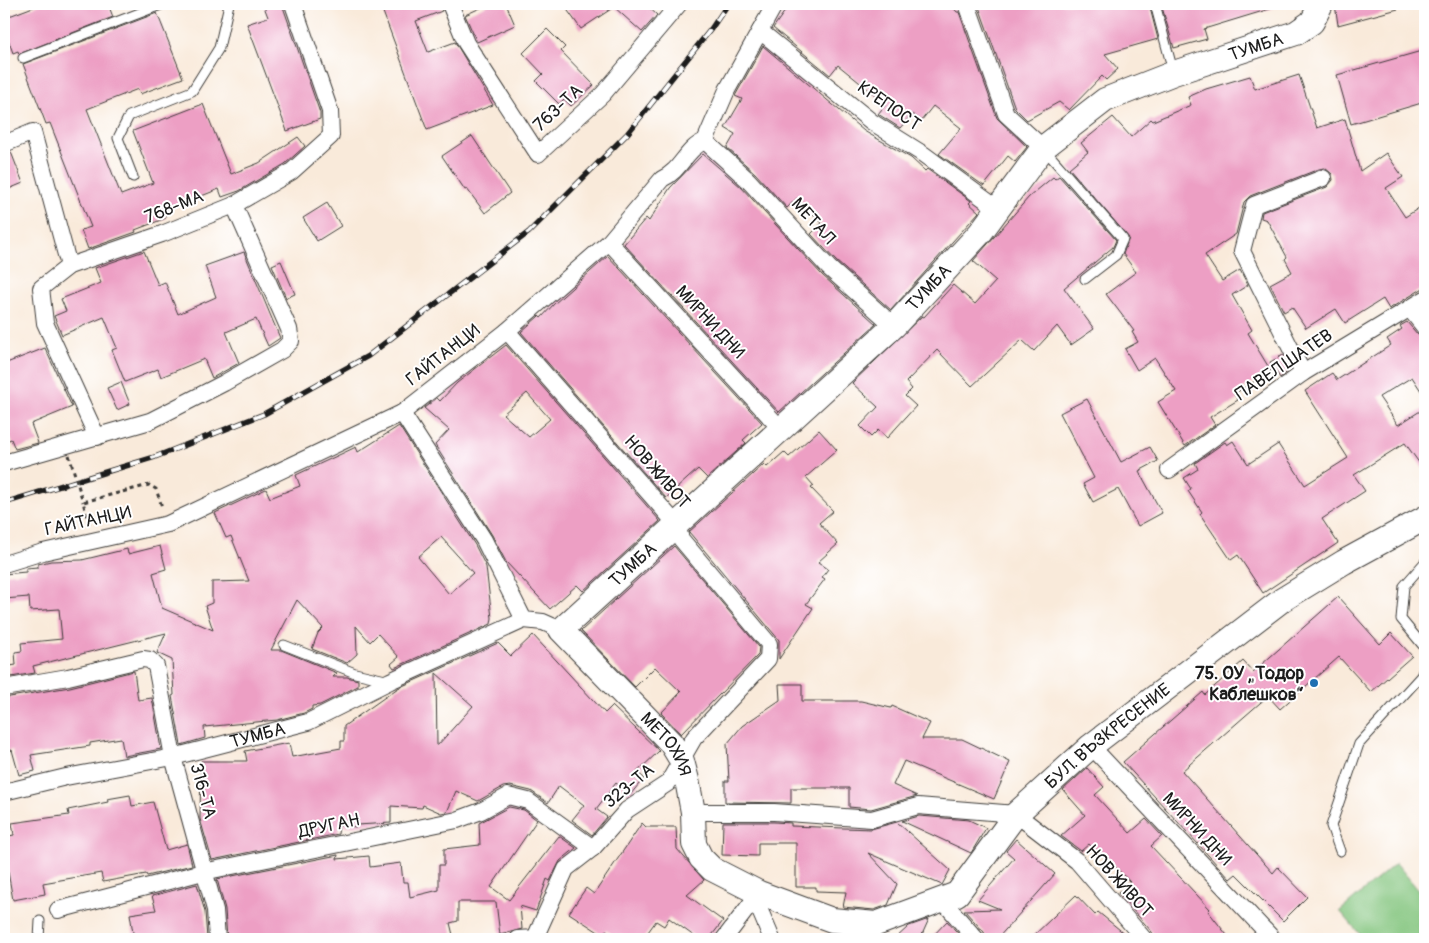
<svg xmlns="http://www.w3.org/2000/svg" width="1429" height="943" font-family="Pangolin,sans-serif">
  <rect width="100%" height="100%" fill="#fff"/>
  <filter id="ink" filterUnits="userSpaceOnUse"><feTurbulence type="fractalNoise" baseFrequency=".02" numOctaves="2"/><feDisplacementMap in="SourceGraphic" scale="10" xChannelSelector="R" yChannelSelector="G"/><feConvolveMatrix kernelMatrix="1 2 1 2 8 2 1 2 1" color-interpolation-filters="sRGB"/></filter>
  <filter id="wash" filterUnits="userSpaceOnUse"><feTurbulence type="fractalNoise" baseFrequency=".0096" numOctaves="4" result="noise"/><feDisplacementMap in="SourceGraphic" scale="20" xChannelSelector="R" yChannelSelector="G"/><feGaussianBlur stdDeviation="1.12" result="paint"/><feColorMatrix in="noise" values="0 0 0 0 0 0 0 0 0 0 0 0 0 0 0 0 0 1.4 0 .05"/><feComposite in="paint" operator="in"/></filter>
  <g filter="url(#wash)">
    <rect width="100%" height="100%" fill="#f9eada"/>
    <!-- green -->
    <path fill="#83c57e" stroke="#50704d" d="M 1396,863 L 1425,898 L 1425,939 L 1364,939 L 1340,911 Z"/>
    <g id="blocks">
      <!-- building -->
      <path fill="#ed9fc4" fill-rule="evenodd" d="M 41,4 L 108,4 L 113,17 L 19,54 L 18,51 L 13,53 L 4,28 L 4,18 Z
        M 263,4 L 282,4 L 320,113 L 320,119 L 287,131 L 247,24 L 268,17 Z
        M 380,4 L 440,4 L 442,11 L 416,21 L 428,52 L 455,42 L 493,105 L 427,130 Z
        M 489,4 L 506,4 L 515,25 L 477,42 L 465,15 Z
        M 563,4 L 645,4 L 657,15 L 642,32 L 614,7 L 581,29 Z
        M 790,4 L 950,4 L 957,12 L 959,12 L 997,118 L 1027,147 L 1015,162 L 1008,156 L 984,186 L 939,154 L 961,128 L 933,106 L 921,121 L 912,114 L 900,128 L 878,114 L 886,104 L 838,65 L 830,75 L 773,28 Z
        M 978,4 L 1149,4 L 1158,39 L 1105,54 L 1118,69 L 1106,80 L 1102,76 L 1069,110 L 1059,102 L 1027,120 L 1015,108 Z
        M 1161,4 L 1273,4 L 1273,8 L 1204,29 L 1207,39 L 1174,48 Z
        M 1335,4 L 1398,4 L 1398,9 L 1338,25 Z
        M 157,13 L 183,78 L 140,94 L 138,89 L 87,109 L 121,195 L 153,183 L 133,131 L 203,104 L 231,174 L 259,163 L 298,137 L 305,146 L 285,164 L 239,191 L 222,197 L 219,189 L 164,211 L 166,218 L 135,230 L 136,232 L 88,249 L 81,230 L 91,227 L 50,123 L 46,124 L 23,64 Z
        M 547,29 L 565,47 L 561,51 L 594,85 L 571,106 L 564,99 L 559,104 L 536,81 L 543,74 L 523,53 Z
        M 763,46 L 864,131 L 911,158 L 925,171 L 927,169 L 971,201 L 969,203 L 979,212 L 891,310 L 836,261 L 811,234 L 822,223 L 797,198 L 787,208 L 755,173 L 727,148 L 735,134 L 725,128 L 742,99 L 735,96 Z
        M 1425,50 L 1425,102 L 1351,124 L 1337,75 Z
        M 1299,75 L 1317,128 L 1345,119 L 1360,171 L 1386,153 L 1403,177 L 1386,188 L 1405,217 L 1425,204 L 1425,287 L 1389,309 L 1383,299 L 1345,323 L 1336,309 L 1306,328 L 1292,307 L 1284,312 L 1270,284 L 1292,272 L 1285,259 L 1287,257 L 1267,220 L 1261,218 L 1262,212 L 1327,187 L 1333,180 L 1332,174 L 1325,168 L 1319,169 L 1250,196 L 1244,202 L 1236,234 L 1205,255 L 1222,281 L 1240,270 L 1248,285 L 1232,295 L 1252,330 L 1248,333 L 1271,371 L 1234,394 L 1238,400 L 1210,417 L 1215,425 L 1185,446 L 1158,402 L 1176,391 L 1155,358 L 1137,370 L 1125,349 L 1138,342 L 1132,332 L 1134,331 L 1106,294 L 1136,272 L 1123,254 L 1129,238 L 1069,168 L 1088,152 L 1081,143 L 1113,117 L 1131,137 L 1151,119 L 1153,121 L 1191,105 L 1188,97 L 1206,89 L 1250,76 L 1255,89 Z
        M 472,136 L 510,193 L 485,213 L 467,189 L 465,190 L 442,156 Z
        M 11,152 L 23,183 L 4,191 L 4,154 Z
        M 703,154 L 741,187 L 822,275 L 876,324 L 779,412 L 624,244 L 646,218 L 649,221 L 670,188 Z
        M 1059,176 L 1116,240 L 1113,247 L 1064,288 L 1094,329 L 1071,345 L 1057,326 L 1034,351 L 1022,340 L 972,386 L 937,350 L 906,382 L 912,389 L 905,396 L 916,406 L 887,438 L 878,430 L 871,437 L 860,426 L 878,407 L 852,383 L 922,316 L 924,317 L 953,285 L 975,304 L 996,281 L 973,261 L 1029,197 L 1053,177 L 1055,179 Z
        M 327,203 L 341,226 L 317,241 L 303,218 Z
        M 144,251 L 158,285 L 165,282 L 178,314 L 216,297 L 205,266 L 244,252 L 280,338 L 268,346 L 256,319 L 226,332 L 239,363 L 212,378 L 204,359 L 161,377 L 158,369 L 125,382 L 112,350 L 117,348 L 104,317 L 62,335 L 54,316 L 66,311 L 61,299 L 101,283 L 95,268 Z
        M 608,256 L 762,423 L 743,440 L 746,443 L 707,478 L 698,469 L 666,498 L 521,332 L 539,316 L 541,318 L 554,304 Z
        M 281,261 L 295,294 L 286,298 L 272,265 Z
        M 1407,322 L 1418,335 L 1425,338 L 1425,397 L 1412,377 L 1379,397 L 1398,425 L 1425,408 L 1425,471 L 1405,443 L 1354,475 L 1365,491 L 1322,519 L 1338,543 L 1263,593 L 1238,555 L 1231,560 L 1200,514 L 1202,512 L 1188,491 L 1191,489 L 1184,478 L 1198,469 L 1195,463 L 1225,442 L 1227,445 L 1233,441 L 1248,464 L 1278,444 L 1305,485 L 1348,458 L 1305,391 L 1332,373 L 1337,380 L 1391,345 L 1387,339 L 1402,329 L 1400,326 Z
        M 506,345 L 660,521 L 583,591 L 577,585 L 550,609 L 506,562 L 492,535 L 435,445 L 449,430 L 424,408 L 437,398 L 440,401 L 457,383 ZM 527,393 L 550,419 L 529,437 L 503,414 Z
        M 45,348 L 72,407 L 31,424 L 38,443 L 15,449 L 11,439 L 4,442 L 4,364 Z
        M 1283,355 L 1290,370 L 1280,378 L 1270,362 Z
        M 121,382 L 130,404 L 117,410 L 107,388 Z
        M 1087,399 L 1121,462 L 1150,447 L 1158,461 L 1139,471 L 1162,513 L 1138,526 L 1118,489 L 1093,502 L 1083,484 L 1094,478 L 1060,413 Z
        M 399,426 L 475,545 L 486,567 L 492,618 L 491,624 L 394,668 L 391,664 L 399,657 L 378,634 L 370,642 L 356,626 L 357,654 L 347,663 L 312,649 L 318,633 L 323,628 L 297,600 L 271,650 L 281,650 L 337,673 L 333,677 L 347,677 L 358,680 L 358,686 L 320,705 L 312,706 L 312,709 L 304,713 L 277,720 L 204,727 L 205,738 L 181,745 L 172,696 L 174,695 L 172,660 L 157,653 L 166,633 L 33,666 L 35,673 L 11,677 L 10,666 L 16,665 L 15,652 L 22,651 L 21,643 L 62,639 L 59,609 L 30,611 L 29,597 L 4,599 L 4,574 L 26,572 L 26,568 L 38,567 L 38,564 L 51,561 L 82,560 L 127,549 L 128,554 L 160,546 L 166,569 L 153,573 L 162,608 L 213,630 L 205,606 L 212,603 L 212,582 L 249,581 L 231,536 L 226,538 L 215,513 L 266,489 L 270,498 L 300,486 L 296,475 L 356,447 L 358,452 ZM 441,537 L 473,573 L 449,594 L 418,557 Z
        M 819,430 L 837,450 L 806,477 L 814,486 L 811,488 L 833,511 L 819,523 L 838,544 L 818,562 L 828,569 L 822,577 L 825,579 L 806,604 L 813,608 L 779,659 L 779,640 L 689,532 L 764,464 L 767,467 L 784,452 L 789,457 Z
        M 674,546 L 759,647 L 758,655 L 681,734 L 661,713 L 681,692 L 655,667 L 635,687 L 581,631 Z
        M 1338,597 L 1380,644 L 1391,633 L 1412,656 L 1371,692 L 1339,657 L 1280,709 L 1268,696 L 1182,771 L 1273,873 L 1278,867 L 1307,897 L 1283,921 L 1236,874 L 1230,879 L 1123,762 L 1203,692 L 1205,695 L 1243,661 L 1253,672 Z
        M 533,635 L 605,713 L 612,706 L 659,751 L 637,772 L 644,778 L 630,795 L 616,783 L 596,809 L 607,817 L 592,835 L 572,820 L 584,805 L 559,786 L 548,803 L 531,791 L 510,786 L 503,787 L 478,801 L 456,791 L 447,812 L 441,813 L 423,805 L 422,808 L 391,806 L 391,823 L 357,825 L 356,827 L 339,825 L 338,834 L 212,860 L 200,819 L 201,761 L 247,761 L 245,751 L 289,743 L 292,757 L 341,748 L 341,741 L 344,741 L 344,726 L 398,688 L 498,643 L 511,656 ZM 436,673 L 473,706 L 437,746 Z
        M 134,671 L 138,700 L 152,698 L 161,749 L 124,756 L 121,738 L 90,743 L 90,746 L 31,755 L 35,771 L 19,775 L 12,750 L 4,752 L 4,698 L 70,687 Z
        M 779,684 L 802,684 L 802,701 L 861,701 L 891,708 L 892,706 L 930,723 L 922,739 L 962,739 L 1010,762 L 994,799 L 904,761 L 893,785 L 917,796 L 871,809 L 849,807 L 849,788 L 791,788 L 791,803 L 725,802 L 725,781 L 729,781 L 727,744 L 742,726 L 780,700 Z
        M 1087,768 L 1104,787 L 1095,795 L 1130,833 L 1146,819 L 1162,836 L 1151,846 L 1210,909 L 1208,911 L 1230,939 L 1154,939 L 1152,932 L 1118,893 L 1130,882 L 1098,849 L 1096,851 L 1089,844 L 1081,851 L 1061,836 L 1085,815 L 1063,790 Z
        M 130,795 L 132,806 L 153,802 L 166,850 L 187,844 L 192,865 L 147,876 L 146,874 L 103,882 L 101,873 L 43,883 L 45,894 L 13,900 L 4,849 L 4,837 L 14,835 L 12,823 L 69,815 L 68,810 L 108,802 L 107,799 Z
        M 509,807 L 524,810 L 537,820 L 491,887 L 509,900 L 559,836 L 576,848 L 560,861 L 550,881 L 547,879 L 536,911 L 520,906 L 522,929 L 500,935 L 496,902 L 458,902 L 458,921 L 450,923 L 454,939 L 227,939 L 225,909 L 217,879 L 338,855 L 337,859 L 369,856 L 370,867 L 401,863 L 403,882 L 408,882 L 410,897 L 439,890 L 439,865 L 444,865 L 444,849 L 480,845 L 479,823 Z
        M 919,816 L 969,820 L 986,828 L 971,853 L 902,821 Z
        M 723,822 L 774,822 L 791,823 L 791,826 L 871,829 L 897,822 L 950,870 L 942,885 L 868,853 L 897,884 L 888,905 L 874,910 L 843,907 L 846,892 L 816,891 L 816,887 L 796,887 L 796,843 L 758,843 L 758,856 L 722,855 Z
        M 642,823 L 646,827 L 676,827 L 677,849 L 704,880 L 687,895 L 723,921 L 709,939 L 698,939 L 669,918 L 664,926 L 656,921 L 643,939 L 619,939 L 606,930 L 603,935 L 569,913 L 586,888 L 594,894 Z
        M 1016,839 L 1055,874 L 997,939 L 986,939 L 984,932 L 964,910 L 1000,909 L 978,900 L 1014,858 L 1006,851 Z
        M 197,884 L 205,912 L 207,939 L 134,939 L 130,914 L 156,910 L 152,896 Z
        M 1076,895 L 1095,915 L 1098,912 L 1131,939 L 1030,939 Z
        M 929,919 L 920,939 L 895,939 L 909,926 Z
        M 947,921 L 963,939 L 930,939 Z"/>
    </g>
  </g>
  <g filter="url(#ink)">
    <use href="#blocks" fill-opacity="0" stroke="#3d3b38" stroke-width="1"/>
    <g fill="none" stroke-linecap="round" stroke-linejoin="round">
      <!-- lane casing -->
      <g stroke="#3d3b38" stroke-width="11">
        <path id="lane" d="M 1155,4 L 1173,71
          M 23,58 L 163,4
          M 1045,150 L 1123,239 L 1116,255 L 1085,279
          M 133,177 L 118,138 L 129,116 L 192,91 L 219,48 L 229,4
          M 1425,562 L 1404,586 L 1401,619 L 1425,648
          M 284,645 L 355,673 L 390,681
          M 1340,851 L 1331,826 L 1359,744 L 1421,676 L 1425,667
          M 39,939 L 40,921"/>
      </g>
      <!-- street casing -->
      <g stroke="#3d3b38" stroke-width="18">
        <g id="street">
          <path d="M 450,4 L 466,43 L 538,154 L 603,94 L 679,4"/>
          <path d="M 967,4 L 1006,114 L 1043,148"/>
          <path d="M 760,31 L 872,122 L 923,154 L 998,209"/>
          <path d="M 705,141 L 748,180 L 829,268 L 894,326"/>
          <path d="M 4,144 L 33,132 L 69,266"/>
          <path d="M 609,242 L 781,429"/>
          <path d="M 1410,309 L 1425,328"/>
          <path d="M 507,331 L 677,525 L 681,539 L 769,644 L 768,659 L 694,738 L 668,783 L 627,810 L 593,848 L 566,869 L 535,938 L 518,939"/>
          <path d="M 1303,373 L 1242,251 L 1254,205 L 1323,178"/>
          <path d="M 402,413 L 484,540 L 524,620 L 543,622 L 561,630"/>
          <path d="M 97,437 L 45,323 L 41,288 L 69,266 L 162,234 L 234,205 L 291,172 L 331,136 L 330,111 L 293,4"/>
          <path d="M 4,463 L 150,421 L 224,383 L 282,350 L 291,341 L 289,329 L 234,205"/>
          <path d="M 1169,470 L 1303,373 L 1425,299"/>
          <path d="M 4,564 L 43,552 L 168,524 L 402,413 L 507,331 L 609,242 L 662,179 C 682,170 685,149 705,141 L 727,90 L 775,4"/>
          <path d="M 4,688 L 68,677 L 143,659 L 150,660 L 156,666 L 173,757 L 215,910 L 217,939"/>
          <path d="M 1091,746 L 1273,939"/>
          <path id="s1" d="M 4,792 L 66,777 L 173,757 L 308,722 L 390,681 L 524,620"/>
          <path d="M 693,812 L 774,812 L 872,819 L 918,806 L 1016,814 L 1077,861 L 1144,939"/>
          <path d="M 755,899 L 772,939"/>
          <path d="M 942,900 L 976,939"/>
          <path d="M 58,910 L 203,872 L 457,820 L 481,811 L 508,796 L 528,801 L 593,848"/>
          <path d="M 724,939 L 759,893"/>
        </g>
      </g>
      <!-- secondary casing -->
      <g stroke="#3d3b38" stroke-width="26">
        <g id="secondary">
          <path id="s2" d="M 1321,4 L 1312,22 L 1296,33 L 1174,73 L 1105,100 L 1043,148 L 980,233 L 894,326 L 561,630 L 671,743 L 682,761 L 687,780 L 693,812 L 694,844 L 701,858 L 712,869 L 759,893 L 832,920 L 876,924 L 957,894 L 1016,814 L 1091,746 L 1282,600 L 1344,562 L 1425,518"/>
        </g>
      </g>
      <!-- path -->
      <path stroke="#3d3b38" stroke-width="3" stroke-dasharray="4 4" stroke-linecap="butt" d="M 89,524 L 83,502 L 149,485 L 156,489 L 162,507"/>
      <!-- lane -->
      <use href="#lane" stroke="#fff" stroke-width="9"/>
      <!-- street -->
      <use href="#street" stroke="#fff" stroke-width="16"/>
      <!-- secondary -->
      <use href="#secondary" stroke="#fff" stroke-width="24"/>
      <!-- rail casing -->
      <g stroke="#1c1c1c" stroke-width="5.5">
        <path id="rail" d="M 4,503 L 155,457 L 264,414 L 368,356 L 529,232 L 627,134 L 711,29 L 728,4"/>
      </g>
      <!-- rail -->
      <use href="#rail" stroke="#fff" stroke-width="4" stroke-dasharray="11" stroke-linecap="butt"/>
      <!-- path-bridge -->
      <path stroke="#3d3b38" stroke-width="3" stroke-dasharray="4 4" stroke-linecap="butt" d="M 69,455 L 83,502"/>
    </g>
  </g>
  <!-- markers -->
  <circle fill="#1f6fb2" stroke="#fff" stroke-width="2" cx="1314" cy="683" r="5"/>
  <g text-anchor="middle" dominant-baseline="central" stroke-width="4" stroke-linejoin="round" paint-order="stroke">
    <!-- street labels -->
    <g font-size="18" fill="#1c1c1c" stroke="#fff">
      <text transform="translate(1256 47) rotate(-18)">ТУМБА</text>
      <text transform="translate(889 106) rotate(35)">КРЕПОСТ</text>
      <text transform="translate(558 108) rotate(-43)">763-ТА</text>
      <text transform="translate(174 207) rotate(-22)">768-МА</text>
      <text transform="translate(813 221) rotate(48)">МЕТАЛ</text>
      <text transform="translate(929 288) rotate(-47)">ТУМБА</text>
      <text transform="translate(710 322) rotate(47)">МИРНИ ДНИ</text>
      <text transform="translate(443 355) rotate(-38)">ГАЙТАНЦИ</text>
      <text transform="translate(1284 365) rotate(-34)">ПАВЕЛ ШАТЕВ</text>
      <text transform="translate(657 472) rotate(49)">НОВ ЖИВОТ</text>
      <text transform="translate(88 521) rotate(-12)">ГАЙТАНЦИ</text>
      <text transform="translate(633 565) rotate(-42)">ТУМБА</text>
      <text stroke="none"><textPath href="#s1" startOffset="260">ТУМБА</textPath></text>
      <text stroke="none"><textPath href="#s2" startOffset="1779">БУЛ. ВЪЗКРЕСЕНИЕ</textPath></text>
      <text stroke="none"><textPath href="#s2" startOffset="1160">МЕТОХИЯ</textPath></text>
      <text transform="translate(629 786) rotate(-39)">323-ТА</text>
      <text transform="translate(203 791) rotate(75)">316-ТА</text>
      <text transform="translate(329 826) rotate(-12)">ДРУГАН</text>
      <text transform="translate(1197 829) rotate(47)">МИРНИ ДНИ</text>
      <text transform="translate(1119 881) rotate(48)">НОВ ЖИВОТ</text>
    </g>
    <!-- poi labels -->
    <g font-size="18" font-weight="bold" fill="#1c1c1c" stroke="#fff" text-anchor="end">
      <text x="1304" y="673">75. ОУ „Тодор<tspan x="1304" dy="21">Каблешков“</tspan></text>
    </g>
  </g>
  <!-- margin -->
  <rect width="1429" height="943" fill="none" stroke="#fff" stroke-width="20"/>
</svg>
